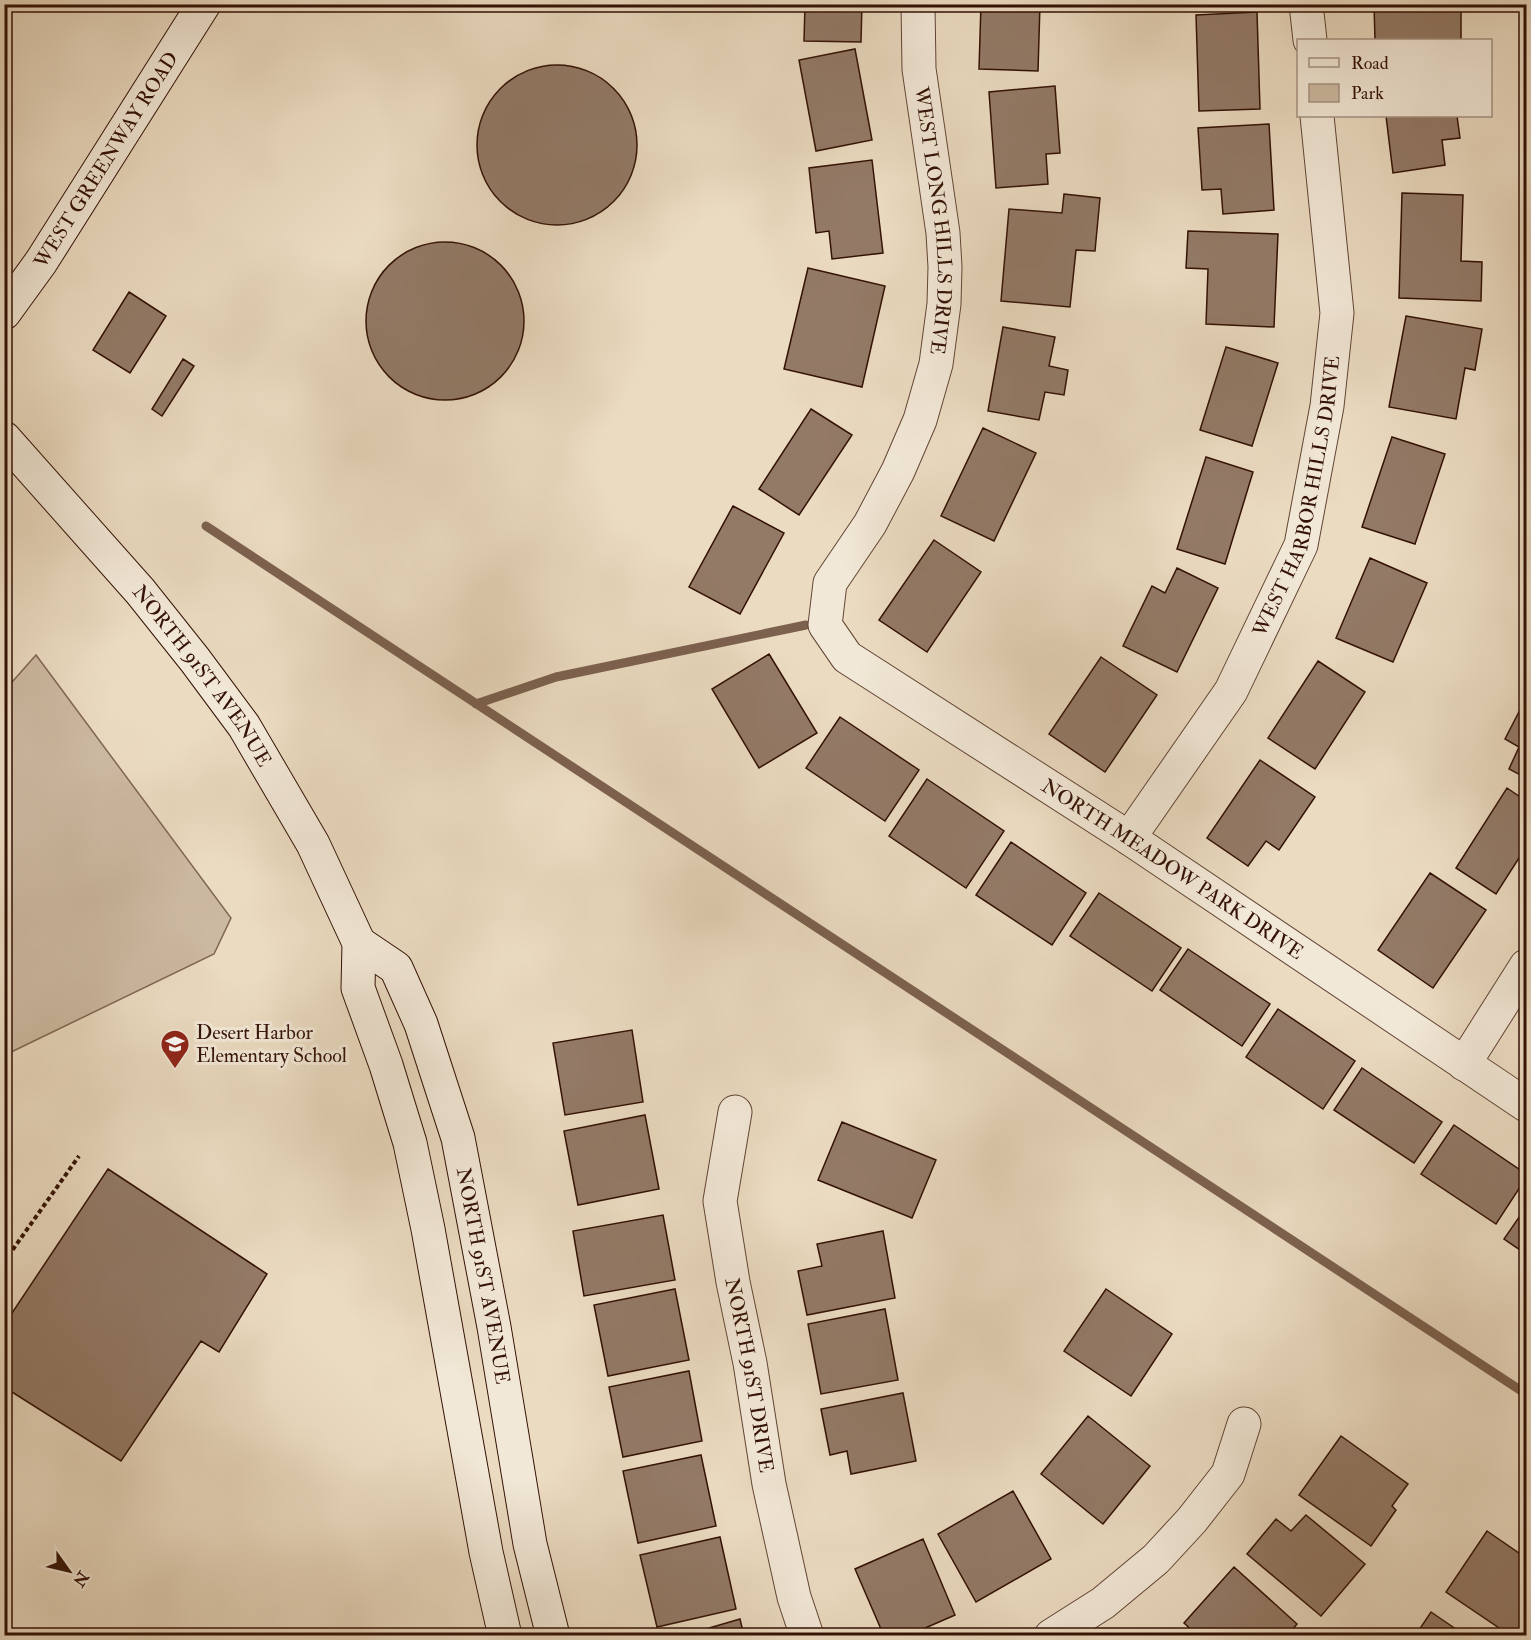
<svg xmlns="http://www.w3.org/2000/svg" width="1531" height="1640" font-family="'IM FELL Double Pica',serif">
  <rect width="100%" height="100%" fill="#ebdbc1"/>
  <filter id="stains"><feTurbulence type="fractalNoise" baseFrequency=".00333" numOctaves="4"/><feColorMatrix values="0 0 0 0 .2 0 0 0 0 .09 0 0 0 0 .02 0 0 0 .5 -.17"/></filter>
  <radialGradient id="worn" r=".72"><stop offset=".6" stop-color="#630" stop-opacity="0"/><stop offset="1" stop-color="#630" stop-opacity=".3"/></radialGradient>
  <!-- green -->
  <path fill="#ccb9a1" stroke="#806553" stroke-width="1.5" d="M 36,655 L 231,918 L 214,954 L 5,1055 L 5,690 Z"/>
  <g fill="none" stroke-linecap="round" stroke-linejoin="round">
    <!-- stream -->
    <path stroke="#7c614f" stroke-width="9" d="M 206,526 L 1526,1394
      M 476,704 L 556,677 L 806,625"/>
  </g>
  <!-- building -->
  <path fill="#937a67" stroke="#331105" stroke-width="1.5" d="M 805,4 L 862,4 L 861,42 L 804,41 Z
    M 981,4 L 1040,4 L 1038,71 L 979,69 Z
    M 1374,4 L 1461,4 L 1461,40 L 1375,40 Z
    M 1257,12 L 1260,109 L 1199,111 L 1196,15 Z
    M 855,49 L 872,140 L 816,151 L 799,60 Z
    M477 145a80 80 0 1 1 160 0a80 80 0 1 1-160 0Z
    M 1055,86 L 1060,153 L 1046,154 L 1048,184 L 996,188 L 989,92 Z
    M 1386,116 L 1457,116 L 1460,138 L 1442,140 L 1445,165 L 1393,173 Z
    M 1269,124 L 1274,210 L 1223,214 L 1221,189 L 1202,190 L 1198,128 Z
    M 872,160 L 883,253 L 832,259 L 829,231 L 816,233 L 809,168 Z
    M 1402,193 L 1463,195 L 1461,261 L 1482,262 L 1481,301 L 1399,298 Z
    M 1064,194 L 1100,198 L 1095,251 L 1076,250 L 1070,307 L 1001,301 L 1009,209 L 1062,213 Z
    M 1188,231 L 1278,234 L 1274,327 L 1206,324 L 1208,269 L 1186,268 Z
    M366 321a79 79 0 1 1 158 0a79 79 0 1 1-158 0Z
    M 808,268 L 885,286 L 862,387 L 784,369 Z
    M 129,292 L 166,316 L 130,373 L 93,350 Z
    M 1406,316 L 1482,329 L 1475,370 L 1465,368 L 1456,419 L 1389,407 Z
    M 1003,327 L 1055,337 L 1049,366 L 1068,370 L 1064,395 L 1045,392 L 1039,420 L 988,411 Z
    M 1226,347 L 1278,363 L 1252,446 L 1200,430 Z
    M 183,359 L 194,366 L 162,416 L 152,409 Z
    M 811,409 L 852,435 L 799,515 L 759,489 Z
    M 983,428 L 1036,453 L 994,541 L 941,516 Z
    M 1392,437 L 1445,454 L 1415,544 L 1362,527 Z
    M 1206,457 L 1253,472 L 1225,564 L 1177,549 Z
    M 733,506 L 784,533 L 740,614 L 689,587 Z
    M 934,540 L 981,572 L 927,652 L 879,620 Z
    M 1370,558 L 1427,583 L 1393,662 L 1336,638 Z
    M 1177,568 L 1218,588 L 1177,672 L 1123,646 L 1152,586 L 1165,593 Z
    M 769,654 L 817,733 L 759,768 L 712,689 Z
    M 1101,657 L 1157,695 L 1105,772 L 1049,734 Z
    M 1318,661 L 1365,692 L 1315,769 L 1268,738 Z
    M 1521,708 L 1526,710 L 1526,778 L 1509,769 L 1519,747 L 1505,739 Z
    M 840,717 L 919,770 L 885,821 L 806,768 Z
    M 1260,760 L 1315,797 L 1279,850 L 1266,841 L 1248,866 L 1207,838 Z
    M 927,779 L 1004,831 L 966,888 L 889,836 Z
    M 1507,788 L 1526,801 L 1526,847 L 1496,894 L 1456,868 Z
    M 1011,842 L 1086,893 L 1052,945 L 976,895 Z
    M 1430,873 L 1486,910 L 1433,988 L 1378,950 Z
    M 1099,893 L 1181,948 L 1152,991 L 1070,936 Z
    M 1188,949 L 1270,1004 L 1242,1046 L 1160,990 Z
    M 1278,1009 L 1355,1061 L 1323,1109 L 1246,1057 Z
    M 632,1030 L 643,1102 L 565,1115 L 553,1043 Z
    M 1362,1068 L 1442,1122 L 1414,1163 L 1334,1110 Z
    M 645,1115 L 659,1189 L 578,1205 L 564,1131 Z
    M 842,1122 L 936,1160 L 912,1218 L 818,1180 Z
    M 1454,1125 L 1526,1174 L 1526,1178 L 1496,1224 L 1421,1174 Z
    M 108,1169 L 267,1274 L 219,1352 L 201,1341 L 121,1461 L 4,1387 L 4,1325 Z
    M 1526,1207 L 1526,1254 L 1504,1239 Z
    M 663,1215 L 675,1280 L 584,1296 L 573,1231 Z
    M 883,1231 L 895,1298 L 807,1315 L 798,1271 L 822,1266 L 817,1244 Z
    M 675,1289 L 689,1360 L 608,1376 L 594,1305 Z
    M 1106,1289 L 1172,1334 L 1131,1396 L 1064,1351 Z
    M 885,1309 L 898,1380 L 821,1394 L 808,1324 Z
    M 689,1371 L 702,1441 L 623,1457 L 609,1387 Z
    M 903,1393 L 916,1461 L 851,1474 L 847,1451 L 830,1455 L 821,1409 Z
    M 1088,1416 L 1150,1466 L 1103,1524 L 1041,1474 Z
    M 1341,1436 L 1408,1484 L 1392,1506 L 1396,1510 L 1371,1546 L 1299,1495 Z
    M 701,1455 L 716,1526 L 638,1543 L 623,1471 Z
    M 1013,1491 L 1051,1559 L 976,1602 L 938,1534 Z
    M 1306,1515 L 1365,1564 L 1321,1616 L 1247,1554 L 1276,1519 L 1291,1531 Z
    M 1487,1531 L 1526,1558 L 1526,1621 L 1517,1636 L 1511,1636 L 1446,1592 Z
    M 720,1537 L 736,1609 L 657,1627 L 640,1555 Z
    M 923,1539 L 955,1615 L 907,1636 L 884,1636 L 855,1569 Z
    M 1234,1567 L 1297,1624 L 1287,1636 L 1198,1636 L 1184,1623 Z
    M 1431,1612 L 1466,1636 L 1415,1636 Z
    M 740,1619 L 744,1636 L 682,1636 Z"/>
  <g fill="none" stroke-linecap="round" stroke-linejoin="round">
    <!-- street casing -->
    <g stroke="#614434" stroke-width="35">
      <g id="street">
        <path id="s1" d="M 918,4 L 919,69 L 943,233 L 945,267 L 944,304 L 936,364 L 920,420 L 898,471 L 870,524 L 830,583 L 825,625 L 847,657 L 1129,838 L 1526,1105"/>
        <path d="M 1306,4 L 1310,40"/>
        <path id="s2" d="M 1129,838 L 1231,691 L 1301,545 L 1327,406 L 1337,313 L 1317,116"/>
        <path d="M 1464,1064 L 1526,966"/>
        <path id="s3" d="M 735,1112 L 720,1201 L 733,1282 L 750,1363 L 769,1484 L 794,1597 L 807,1636"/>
        <path d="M 1051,1636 L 1103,1603 L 1156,1559 L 1192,1520 L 1228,1474 L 1244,1424"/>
      </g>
    </g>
    <!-- secondary casing -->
    <g stroke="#331105" stroke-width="35">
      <g id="secondary">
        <path id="s4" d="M 4,313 L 41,262 L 204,4"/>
        <path id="s5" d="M 4,438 L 140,591 L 195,660 L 244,726 L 313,844 L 359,943 L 358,988 L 386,1065 L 410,1143 L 428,1229 L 486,1552 L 505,1636"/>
        <path id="s6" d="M 359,943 L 396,968 L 421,1024 L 458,1138 L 494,1327 L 530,1544 L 553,1636"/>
      </g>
    </g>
    <!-- path -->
    <path stroke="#331105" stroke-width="4" stroke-dasharray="4.5 3" stroke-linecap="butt" d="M 4,1262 L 79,1156"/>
    <!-- street -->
    <use href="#street" stroke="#f2e8d7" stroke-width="33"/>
    <!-- secondary -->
    <use href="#secondary" stroke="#f2e8d7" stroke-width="33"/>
  </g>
  <!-- icons -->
  <defs>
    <g id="school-pin" transform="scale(1.5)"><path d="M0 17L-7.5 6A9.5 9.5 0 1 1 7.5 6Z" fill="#8f2418" stroke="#f2e8d7"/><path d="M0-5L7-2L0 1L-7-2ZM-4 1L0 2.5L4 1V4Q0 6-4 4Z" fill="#fff"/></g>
  </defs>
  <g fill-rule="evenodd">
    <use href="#school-pin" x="175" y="1044"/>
  </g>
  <g text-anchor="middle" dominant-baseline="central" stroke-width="6" stroke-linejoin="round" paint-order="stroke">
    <!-- street labels -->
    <g font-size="20" fill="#331105" stroke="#f2e8d7">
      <text stroke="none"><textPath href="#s4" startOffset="184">WEST GREENWAY ROAD</textPath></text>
      <text stroke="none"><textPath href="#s1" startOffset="218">WEST LONG HILLS DRIVE</textPath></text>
      <text stroke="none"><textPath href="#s2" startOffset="387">WEST HARBOR HILLS DRIVE</textPath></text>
      <text stroke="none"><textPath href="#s5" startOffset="310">NORTH 91ST AVENUE</textPath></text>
      <text stroke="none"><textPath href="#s1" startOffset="1077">NORTH MEADOW PARK DRIVE</textPath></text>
      <text stroke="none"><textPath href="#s6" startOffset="366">NORTH 91ST AVENUE</textPath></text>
      <text stroke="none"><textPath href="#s3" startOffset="267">NORTH 91ST DRIVE</textPath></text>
    </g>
    <!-- poi labels -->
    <g font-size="20" fill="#331105" stroke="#f2e8d7" text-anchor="start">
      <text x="196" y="1032">Desert Harbor<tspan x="196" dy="23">Elementary School</tspan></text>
    </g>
  </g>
  <!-- margin -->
  <rect width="1531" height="1640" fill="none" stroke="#ebdbc1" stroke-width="24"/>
  <rect x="6" y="6" width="1519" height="1628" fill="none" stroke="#331105" stroke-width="3"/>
  <rect x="12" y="12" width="1507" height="1616" fill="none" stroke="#331105" stroke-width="1.5"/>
  <!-- legend -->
  <rect x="1297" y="39" width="195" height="78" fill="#f2e8d7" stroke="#a69283" stroke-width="1.5"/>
  <rect x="1309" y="58" width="30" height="9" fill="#f2e8d7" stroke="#a69283" stroke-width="1.5"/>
  <text x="1351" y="69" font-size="18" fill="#331105">Road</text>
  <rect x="1309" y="84" width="30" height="18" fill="#ccb9a1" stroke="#a69283" stroke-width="1.5"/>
  <text x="1351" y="99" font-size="18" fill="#331105">Park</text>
  <!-- north arrow -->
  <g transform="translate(69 1571) rotate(124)" stroke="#f2e8d7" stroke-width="4.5" paint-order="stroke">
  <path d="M0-4.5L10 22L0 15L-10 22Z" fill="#331105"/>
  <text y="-9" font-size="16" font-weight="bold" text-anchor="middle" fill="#331105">N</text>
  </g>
  <rect width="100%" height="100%" filter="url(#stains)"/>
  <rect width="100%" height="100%" fill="url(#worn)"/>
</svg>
